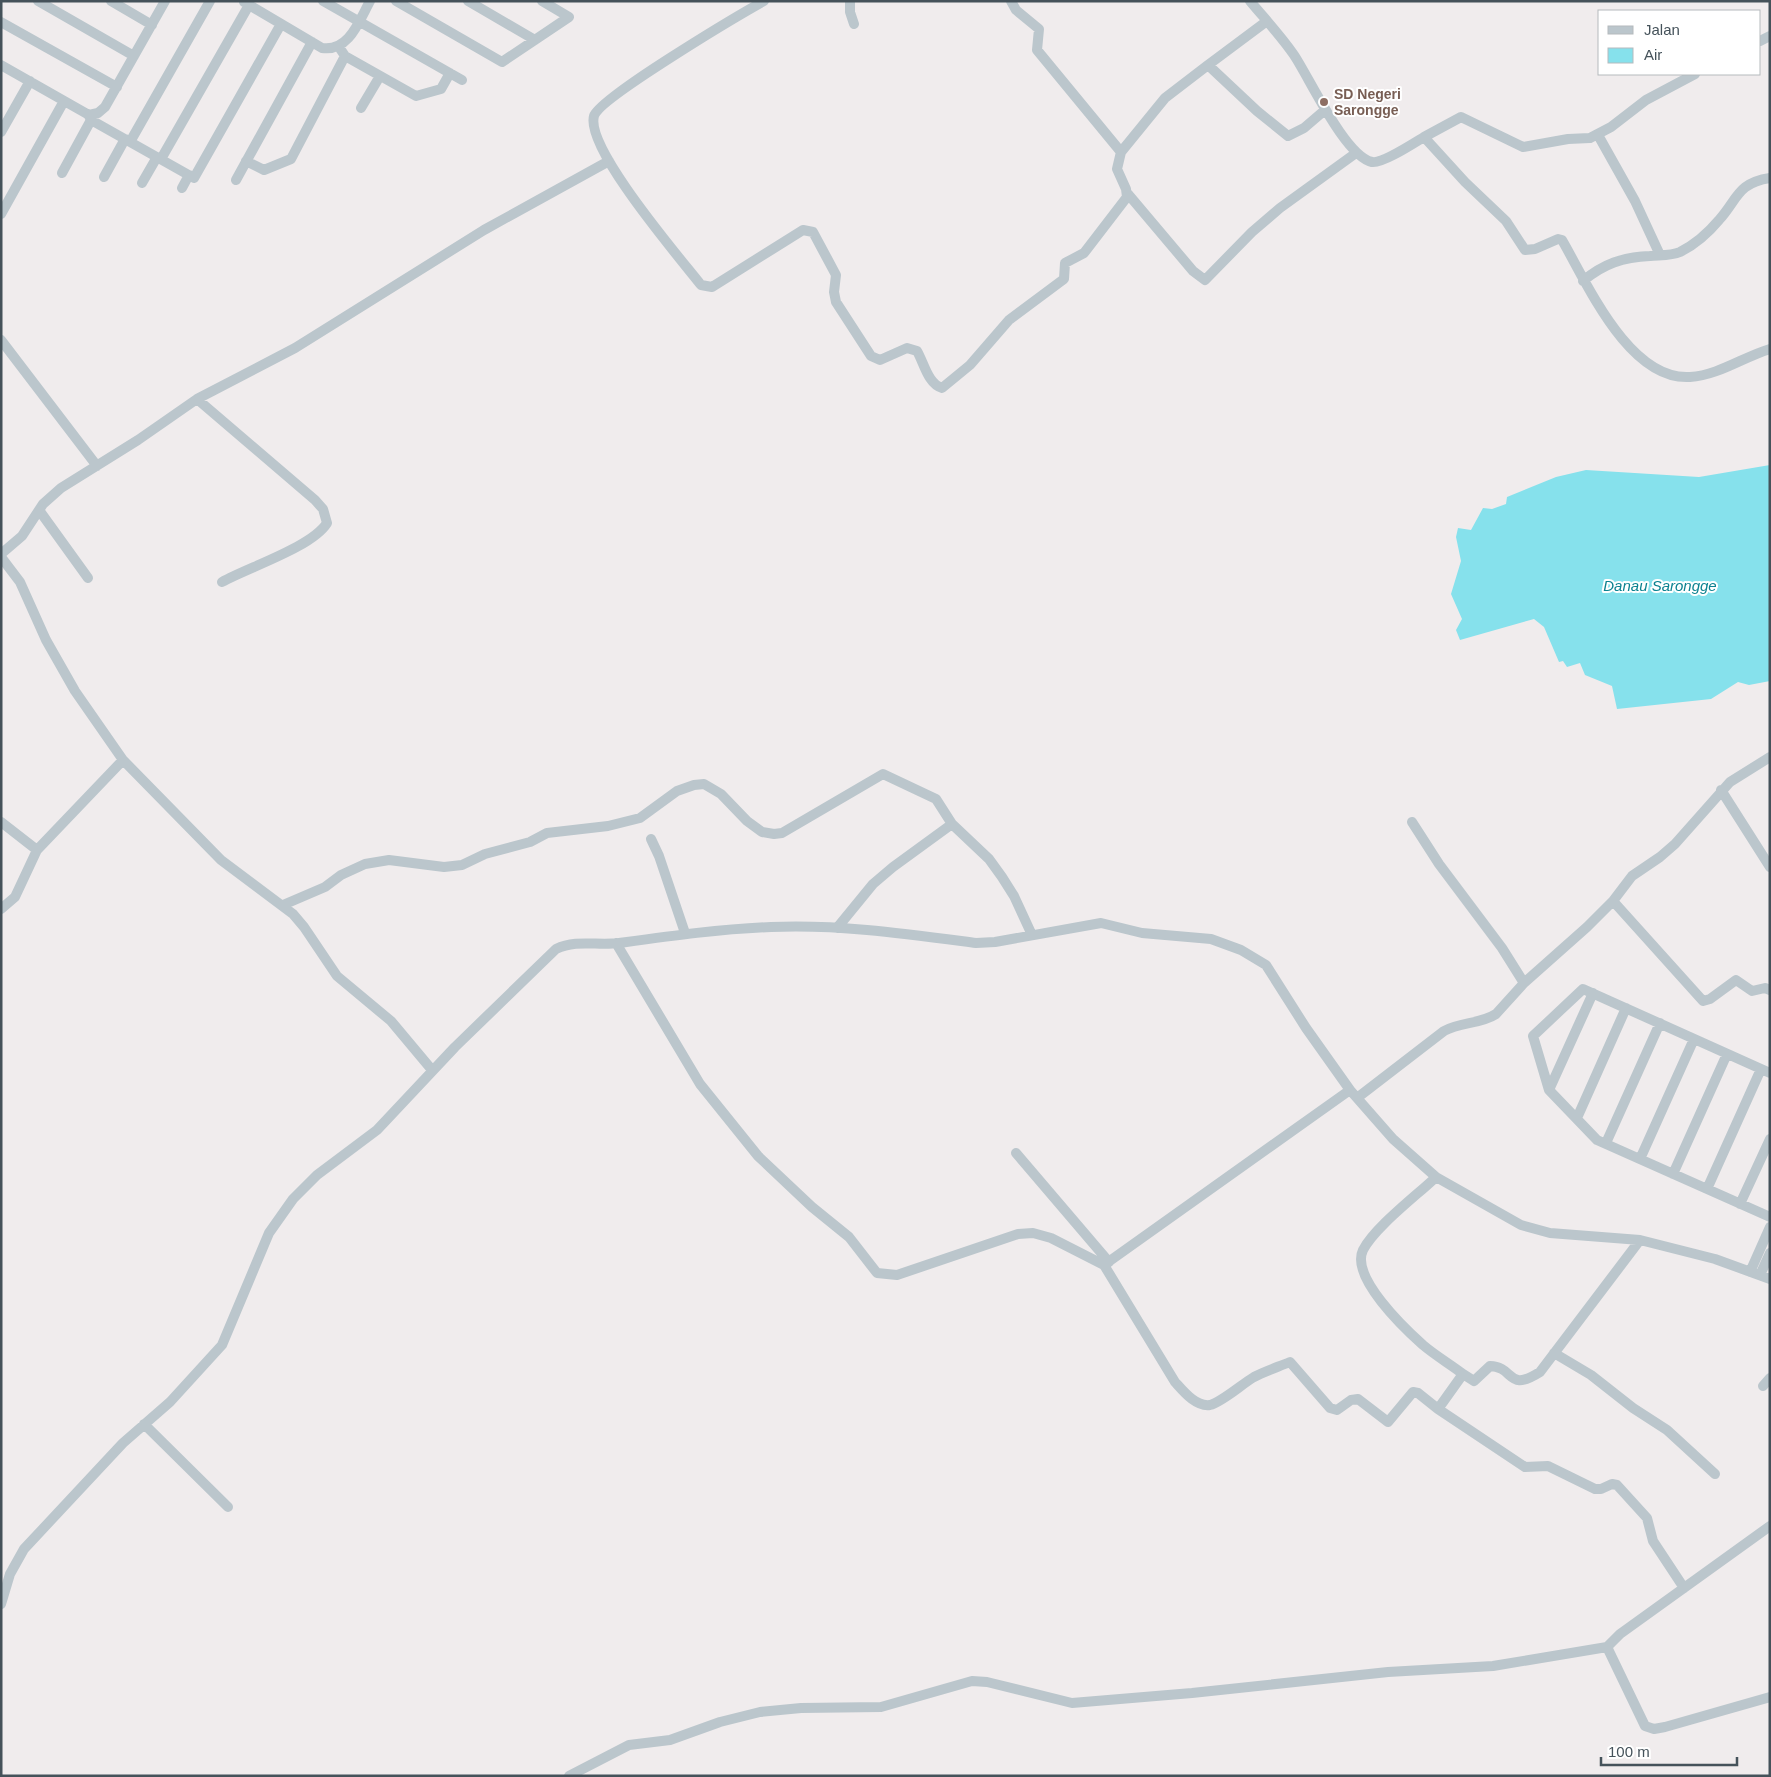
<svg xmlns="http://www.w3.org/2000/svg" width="1771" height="1777" font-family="Helvetica,sans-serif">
  <rect width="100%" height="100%" fill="#f0eced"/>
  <!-- water -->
  <path fill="#86e1ec" d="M 1770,465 L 1770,681 L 1749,685 L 1738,682 L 1711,699 L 1617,709 L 1612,686 L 1585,675 L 1580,663 L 1567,667 L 1563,661 L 1559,662 L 1544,627 L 1534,619 L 1460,640 L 1456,630 L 1462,619 L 1451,594 L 1461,561 L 1456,537 L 1458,528 L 1471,530 L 1483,508 L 1492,509 L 1506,504 L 1507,497 L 1556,477 L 1586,470 L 1699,477 Z"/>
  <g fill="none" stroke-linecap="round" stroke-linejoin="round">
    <!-- minor -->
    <path stroke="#bbc6cc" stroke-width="10" d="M 38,1 L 134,56
      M 111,1 L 152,25
      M 323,1 L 462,80
      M 396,1 L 502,62 L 569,17 L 542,1
      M 468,1 L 535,40
      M 764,1 C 739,15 599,98 594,116 C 585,148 680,258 701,285 L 712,287 L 803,230 L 813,232 L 836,275 L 834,292 L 836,302 L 871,356 L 880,360 L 907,348 L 917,351 C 924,363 928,384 942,388 L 970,365 L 1009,320 L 1064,279 L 1065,263 L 1084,253 L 1127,197 L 1126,189 L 1117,169 L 1121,152 L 1165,98 L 1208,65 L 1257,111 L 1288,136 L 1304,128 L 1325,110
      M 850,1 L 850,12 L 854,24
      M 1011,1 L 1016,10 L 1039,29 L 1037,50 L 1121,152
      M 1250,1 C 1265,19 1281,36 1294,55 C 1310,79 1345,156 1372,162 C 1382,164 1414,143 1424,137 L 1465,182 L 1506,221 L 1525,250 L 1535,249 L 1558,239 L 1562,240 C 1587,283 1629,381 1690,377 C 1719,375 1743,357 1770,349
      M 244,2 L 322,48 C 349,52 359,21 370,1
      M 1,22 L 117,87
      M 1760,41 L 1770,36
      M 345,56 L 416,96 L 441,89 L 450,73
      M 1,65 L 89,115 L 98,113 L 105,107 L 165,1
      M 1208,65 L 1267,21
      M 361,108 L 380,76
      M 91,120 L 194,178 L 281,24
      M 1,132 L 30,81
      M 1598,135 L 1635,201 L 1660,255
      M 1424,137 L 1461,117 L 1523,147 L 1568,139 L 1590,138 L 1611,127 L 1646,100 L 1695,74
      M 130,142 L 210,1
      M 161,159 L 249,5
      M 246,161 L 264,170 L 291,159 L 345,56 L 339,47
      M 62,173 L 91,120 L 89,116
      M 104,177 L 125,139
      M 236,180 L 312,42
      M 142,183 L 157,157
      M 182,188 L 189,175
      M 1128,194 L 1193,271 L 1205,280 L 1252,232 L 1280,208 L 1356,153
      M 1,214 L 64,101
      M 1583,281 C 1603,264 1623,257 1650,256 C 1659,255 1671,256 1680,252 C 1694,245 1709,232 1719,220 C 1738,199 1737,183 1770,178
      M 1,340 L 97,466
      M 197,399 L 315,500 L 323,509 L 327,523 C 312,547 249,567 222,582
      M 39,510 L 88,578
      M 1,554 L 22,536 L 43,504 L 61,488 L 138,440 L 197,399 L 295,348 L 484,230 L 609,161
      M 1,557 L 20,582 L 46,640 L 75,691 L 123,760 L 221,860 L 293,914 L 304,927 L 337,976 L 391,1021 L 432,1070
      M 1721,790 L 1770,867
      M 1,822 L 37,850
      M 651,839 L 659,856 L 685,933
      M 1613,901 L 1703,1001 L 1710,999 L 1736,980 L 1752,991 L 1765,988 L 1770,990
      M 283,905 L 325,887 L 341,875 L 365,864 L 389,860 L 444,867 L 462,865 L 485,854 L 530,842 L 547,833 L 608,826 L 640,818 L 677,791 L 694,785 L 704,784 L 721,794 L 747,821 L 762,832 L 774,834 L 782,833 L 883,774 L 936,799 L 952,824 L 989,859 L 1002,877 L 1014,896 L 1032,935
      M 1,909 L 15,897 L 37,850 L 123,760
      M 837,928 L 873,884 L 893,867 L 952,824
      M 616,943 L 700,1084 L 758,1156 L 812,1207 L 849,1237 L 877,1273 L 897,1275 L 1018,1234 L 1033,1233 L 1051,1238 L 1104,1265 L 1175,1382 C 1184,1392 1196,1407 1210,1405 C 1222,1402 1242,1384 1254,1377 C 1265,1371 1278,1367 1290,1362 L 1330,1408 L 1337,1410 L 1351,1400 L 1358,1399 L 1388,1422 L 1413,1392 L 1418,1393 L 1438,1409 L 1463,1374 L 1474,1381 L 1490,1366 C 1515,1367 1507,1393 1540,1372 L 1640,1240
      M 1524,983 L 1587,927 L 1613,901 L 1632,876 L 1660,857 L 1675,844 L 1730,782 L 1770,757
      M 1770,1073 L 1583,989 L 1533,1036 L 1549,1090 L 1597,1140 L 1770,1217
      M 1549,1090 L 1593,993
      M 1357,1098 L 1444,1031 C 1460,1022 1481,1024 1496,1014 L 1524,983 L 1502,948 L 1439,864 L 1412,822
      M 1577,1118 L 1626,1008
      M 1606,1143 L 1660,1023
      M 1016,1153 L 1109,1262
      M 1640,1159 L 1694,1039
      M 1673,1174 L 1727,1054
      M 1436,1177 C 1416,1196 1375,1227 1363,1250 C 1350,1277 1405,1329 1423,1345 C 1436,1356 1450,1364 1463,1374
      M 1707,1189 L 1761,1069
      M 1740,1204 L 1770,1139
      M 1104,1265 L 1350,1090
      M 1750,1272 L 1770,1227
      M 1760,1275 L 1770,1253
      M 1554,1353 L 1591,1375 L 1633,1408 L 1667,1430 L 1715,1474
      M 1763,1386 L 1770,1378
      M 1438,1409 L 1525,1467 L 1548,1466 L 1595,1489 L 1601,1489 L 1612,1484 L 1617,1485 L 1647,1518 L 1653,1541 L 1684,1588
      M 144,1424 L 228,1507
      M 1,1604 L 10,1574 L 24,1549 L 123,1443 L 170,1402 L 222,1345 L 269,1233 L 293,1199 L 317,1175 L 377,1130 L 455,1047 L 556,949 C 577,939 597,946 619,943 C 670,936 720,929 771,927 C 839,924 908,934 976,943 L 995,942 L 1101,923 L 1142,933 L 1211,939 L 1241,950 L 1266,965 L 1306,1028 L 1350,1090 L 1393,1139 L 1436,1177 L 1521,1225 L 1550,1233 L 1640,1240 L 1715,1259 L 1770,1279
      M 1607,1647 L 1645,1726 L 1654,1729 L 1665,1727 L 1770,1697
      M 569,1776 L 629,1745 L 670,1740 L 720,1722 L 760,1712 L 801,1708 L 881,1707 L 972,1681 L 987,1682 L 1072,1703 L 1192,1693 L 1388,1672 L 1493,1666 L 1607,1647 L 1620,1634 L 1770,1526"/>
  </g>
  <!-- markers -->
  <circle fill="#8d6e63" stroke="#fff" stroke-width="2" cx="1324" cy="102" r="5"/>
  <g text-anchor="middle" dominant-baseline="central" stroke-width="4" stroke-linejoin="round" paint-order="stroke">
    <!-- education labels -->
    <g font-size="14" font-weight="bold" fill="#785e54" stroke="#fff" text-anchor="start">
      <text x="1334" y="94">SD Negeri<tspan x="1334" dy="16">Sarongge</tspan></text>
    </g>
    <!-- water labels -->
    <g font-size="15" font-style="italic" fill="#0c8290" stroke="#fff">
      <text x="1660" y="585">Danau Sarongge</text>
    </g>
  </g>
  <!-- border -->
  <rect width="1771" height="1777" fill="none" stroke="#45525a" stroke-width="5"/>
  <!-- legend -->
  <rect x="1598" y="10" width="162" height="65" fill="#ffffff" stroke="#b5babd"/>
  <rect x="1608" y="26" width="25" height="8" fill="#bbc6cc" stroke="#b5babd"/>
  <text x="1644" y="35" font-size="15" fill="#45525a">Jalan</text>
  <rect x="1608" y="48" width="25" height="15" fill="#86e1ec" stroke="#b5babd"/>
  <text x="1644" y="60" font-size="15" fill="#45525a">Air</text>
  <!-- scale -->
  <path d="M1601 1757v8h136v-8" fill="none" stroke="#45525a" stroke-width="2.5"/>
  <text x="1608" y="1757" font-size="15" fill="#45525a" stroke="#ffffff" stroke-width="4" paint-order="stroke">100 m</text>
</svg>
